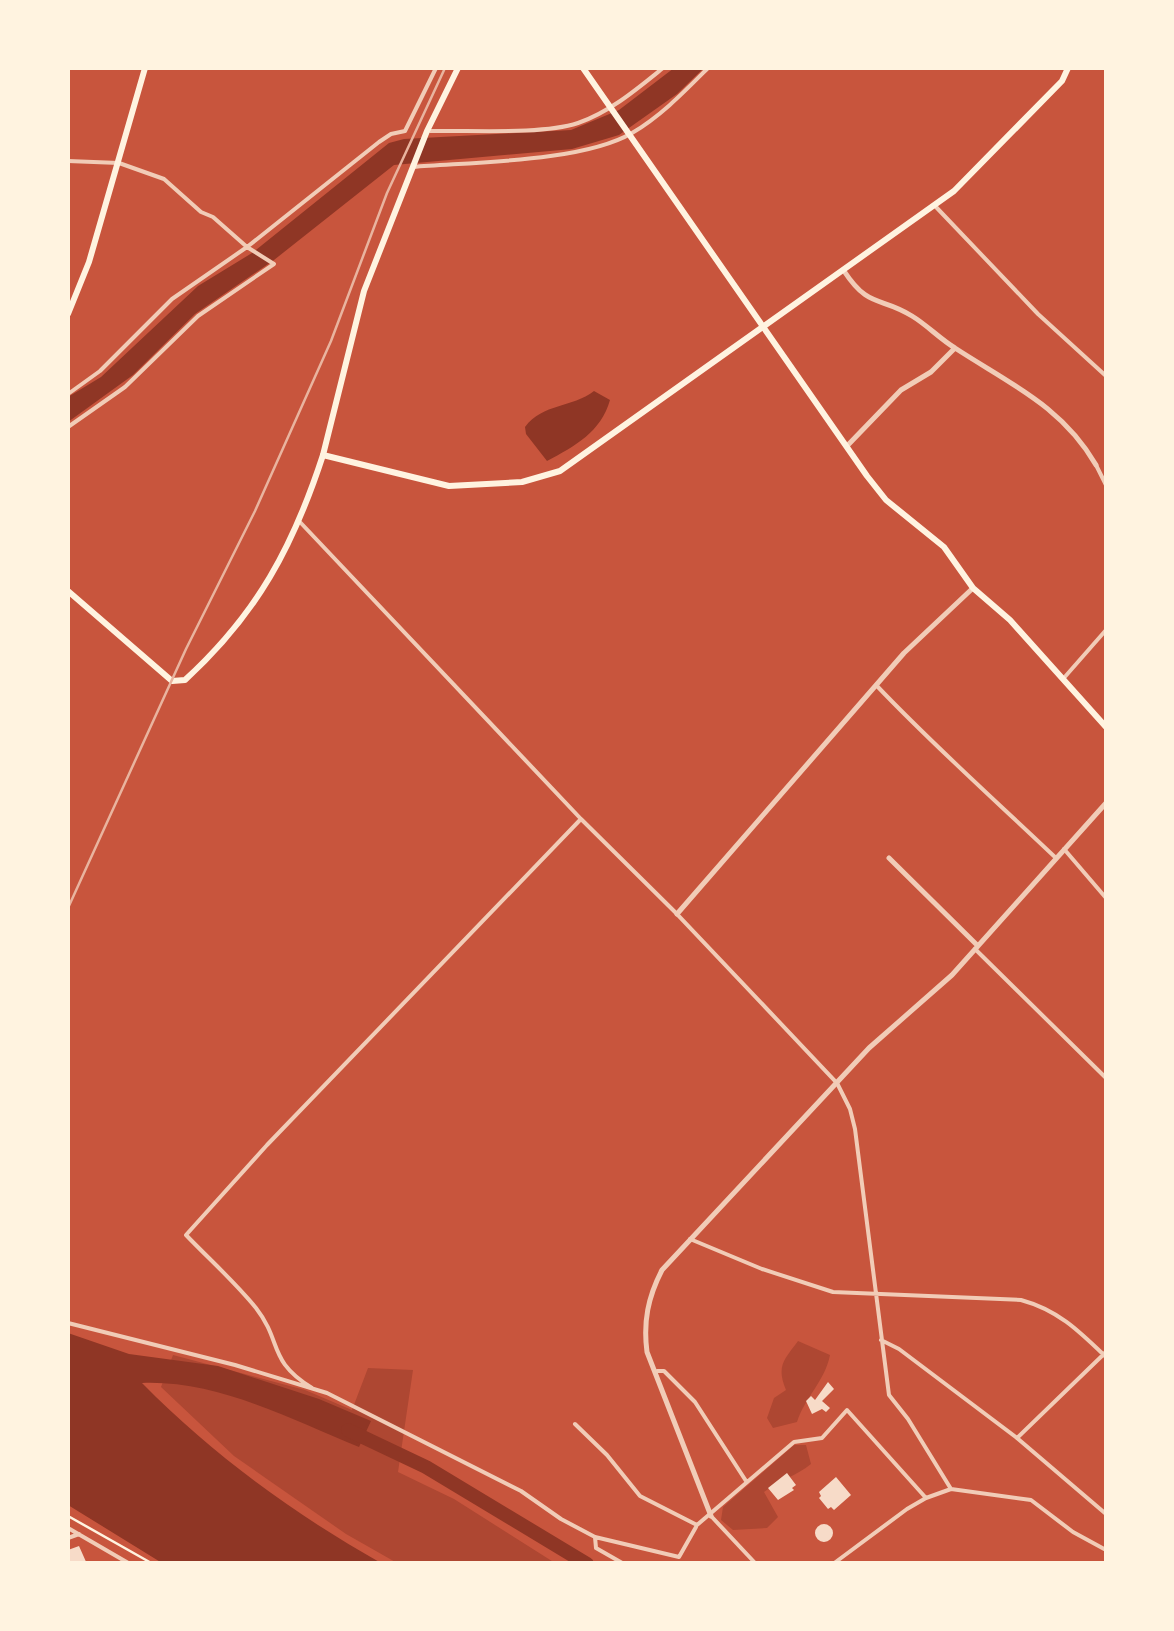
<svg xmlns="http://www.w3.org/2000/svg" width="1174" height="1631" font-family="Mulish,sans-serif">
  <rect width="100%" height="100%" fill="#c8553d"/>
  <!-- green -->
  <path fill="#ae4732" d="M 798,1341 L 830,1355 C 825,1381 805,1397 797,1422 L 773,1428 L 767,1418 L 774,1398 L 786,1390 C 776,1366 784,1360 798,1341 Z
    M 173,1355 L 305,1390 L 352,1410 L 368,1368 L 413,1370 L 398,1472 L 454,1499 L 555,1563 L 397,1563 L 346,1534 L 234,1456 L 161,1387 Z
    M 794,1445 L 806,1445 L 811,1464 C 796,1476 780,1480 764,1492 L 778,1517 L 767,1528 L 733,1530 L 721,1520 L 723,1507 Z"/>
  <!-- water -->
  <path fill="#8f3625" d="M 674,68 L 704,68 L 677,94 L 619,135 L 572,149 L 394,165 L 274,260 L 195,314 L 133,375 L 68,422 L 68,397 L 101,377 L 198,286 L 252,253 L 389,143 L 404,139 L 571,130 L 619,110 Z
    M 594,391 L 610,400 C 601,432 575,446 547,461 L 526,434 L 525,427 C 543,403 572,408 594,391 Z
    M 68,1333 L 129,1354 L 218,1366 L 319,1399 L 371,1421 L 359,1447 C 291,1419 217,1380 142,1383 C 213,1455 294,1514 381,1563 L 162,1563 L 68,1505 Z"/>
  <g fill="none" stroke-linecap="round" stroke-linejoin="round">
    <!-- river -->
    <path stroke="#8f3625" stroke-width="14" d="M 348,1430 L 426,1467 L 587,1564"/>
  </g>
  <!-- building -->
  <path fill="#f7dbc8" d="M 828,1382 L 834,1389 L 822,1401 L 830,1408 L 826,1412 L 822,1409 L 812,1414 L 806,1401 L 811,1396 L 815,1400 Z
    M 787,1473 L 796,1485 L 792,1488 L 794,1490 L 778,1500 L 768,1488 Z
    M 836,1477 L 851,1495 L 834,1510 L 831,1507 L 828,1509 L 819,1498 L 821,1496 L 819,1492 Z
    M815 1533a9 9 0 1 1 18 0a9 9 0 1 1-18 0Z
    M 79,1546 L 87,1564 L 68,1564 L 68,1550 Z"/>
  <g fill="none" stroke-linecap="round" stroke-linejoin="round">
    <!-- path -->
    <path stroke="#fff3e0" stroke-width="2.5" d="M 68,1516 L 153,1564"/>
    <!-- minor -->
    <path stroke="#f1ccb7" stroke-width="4" d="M 430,131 C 471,130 541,135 578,123 C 610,112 637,89 663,68
      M 68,161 L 119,163 L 164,179 L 201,212 L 213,217 L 247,247 L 274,264 L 198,316 L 125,387 L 68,427
      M 413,167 C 472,162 583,162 632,133 C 661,116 685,91 708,68
      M 936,207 L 1038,314 L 1106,376
      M 68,394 L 100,371 L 172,299 L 247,247 L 379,142 L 391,134 L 405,131 L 436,68
      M 1096,465 L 1106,485
      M 299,521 L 581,819 L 677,914 L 837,1083 L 850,1109 L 855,1129 L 889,1395 L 908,1419 L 951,1489
      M 1063,679 L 1106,630
      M 877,686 C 934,746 996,801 1056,858
      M 1064,849 L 1106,898
      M 975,949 L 1106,1078
      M 690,1239 L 762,1269 L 833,1292 L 1021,1300 C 1058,1310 1079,1331 1106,1357
      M 68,1323 L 235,1365 L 327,1393 L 521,1491 L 561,1519 L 595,1537 L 596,1548 L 624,1564
      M 881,1340 L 899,1349 L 1017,1438 L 1106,1514
      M 657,1371 L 664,1371 L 695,1402 L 746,1481
      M 312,1388 C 267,1360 283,1343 256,1308 C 235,1282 209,1259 186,1235 L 267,1145 L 580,820
      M 575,1424 L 607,1455 L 640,1496 L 697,1525 L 794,1442 L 822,1438 L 847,1410 L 926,1498
      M 1017,1438 L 1106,1352
      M 711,1516 L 756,1564
      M 68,1528 L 130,1564
      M 595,1537 L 679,1557 L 696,1527
      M 68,1538 L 79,1534
      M 833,1564 L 907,1509 L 926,1498 L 951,1489 L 1031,1500 L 1073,1532 L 1106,1550"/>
    <!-- tertiary -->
    <path stroke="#f1ccb7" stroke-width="5" d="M 844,271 C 869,309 880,296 912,316 C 927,325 940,339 955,348 C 1010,384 1062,406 1096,465
      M 847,446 L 901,390 L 931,372 L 955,348
      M 889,858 L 978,946
      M 677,914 L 904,653 L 973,588
      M 711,1516 L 647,1352 C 643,1322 648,1297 662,1270 L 869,1048 L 952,975 L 1106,803"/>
    <!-- secondary -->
    <path stroke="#fff3e0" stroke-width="6" d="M 583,68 L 867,476 L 886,500 L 944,547 L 973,588 L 1010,620 L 1106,727
      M 68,314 L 89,262 L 145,68
      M 323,455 L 364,291 L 427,131 L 458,68"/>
    <!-- primary -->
    <path stroke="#fff3e0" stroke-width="6" d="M 68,591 L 172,681 L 185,680 C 257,614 293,547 323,455 L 449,486 L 522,482 L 560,471 L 954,191 L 1062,81 L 1068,68"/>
    <!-- rail -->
    <path stroke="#e9b49f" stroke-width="2.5" d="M 68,908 L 186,649 L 255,511 L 331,341 L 387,193 L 445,68"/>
  </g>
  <!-- border -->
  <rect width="1174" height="1631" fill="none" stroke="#fff3e0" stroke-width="140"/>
</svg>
